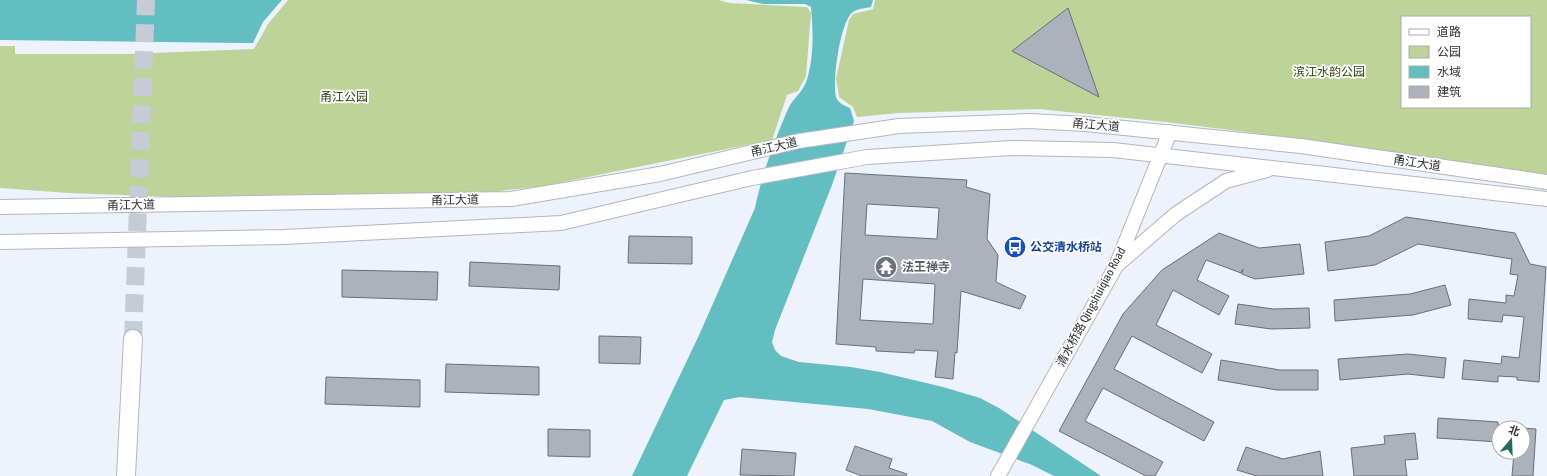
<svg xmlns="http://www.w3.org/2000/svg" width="1547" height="476" font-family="'Asap Condensed','Noto Sans SC',sans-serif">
  <rect width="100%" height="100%" fill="#edf2fd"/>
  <!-- green -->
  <path fill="#bed397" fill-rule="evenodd" d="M 288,0 L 718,0 L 730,3 L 804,7 L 807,7 L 811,13 L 806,76 L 798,91 L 787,95 L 772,140 L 543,186 L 491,192 L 205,198 L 69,193 L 0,188 L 0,46 L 15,46 L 15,54 L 127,54 L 254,49 L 268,24 Z
    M 875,0 L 1547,0 L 1547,175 L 1368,152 L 1254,133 L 1166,122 L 1038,109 L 898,113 L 857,117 L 853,107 L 839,97 L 836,79 L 849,20 L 853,14 L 873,9 ZM 1402,17 L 1530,17 L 1530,107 L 1402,107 Z"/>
  <!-- water -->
  <path fill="#63bec2" d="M 0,0 L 282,0 L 263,22 L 253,43 L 244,43 L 0,40 Z
    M 746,0 L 873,0 L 871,7 C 866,8 857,9 853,12 C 840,21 832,82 836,97 C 838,103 845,106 850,108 L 854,121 L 832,185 L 775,330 L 772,342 L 775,350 L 781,356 L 799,362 L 851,367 L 880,372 L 943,387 L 980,398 L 999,408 L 1101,476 L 1054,476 L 1032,465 L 970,442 L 932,421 L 868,409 L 740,397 L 724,400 L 687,476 L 632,476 L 700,333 L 755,208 C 761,177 776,136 789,107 C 795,96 804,92 808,76 C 814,53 813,31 811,7 L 805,4 L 763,4 Z"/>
  <!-- building -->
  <path fill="#adb1bc" stroke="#6a6e77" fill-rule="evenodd" d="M 1068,8 L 1099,97 L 1012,51 Z
    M 845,173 L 967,180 L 966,187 L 990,194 L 987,239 L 998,255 L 996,282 L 1026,296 L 1020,309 L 961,291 L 957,353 L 955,352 L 953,379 L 935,377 L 938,351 L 915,350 L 914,353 L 876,351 L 876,347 L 836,344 ZM 867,204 L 939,208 L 937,239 L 865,235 ZM 863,279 L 935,284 L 933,324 L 860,320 Z
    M 1406,217 L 1515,233 L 1530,264 L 1546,267 L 1539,382 L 1517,380 L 1517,377 L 1498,376 L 1498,382 L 1462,379 L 1464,360 L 1501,364 L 1502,356 L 1519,358 L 1524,317 L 1503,315 L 1502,322 L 1468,319 L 1469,299 L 1506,303 L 1506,295 L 1514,296 L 1518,275 L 1510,274 L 1512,259 L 1418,244 L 1375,265 L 1328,271 L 1325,242 L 1369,236 Z
    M 1219,233 L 1259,248 L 1300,244 L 1304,274 L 1255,279 L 1242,274 L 1243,269 L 1241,273 L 1206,260 L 1197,280 L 1229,296 L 1219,315 L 1173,290 L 1156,325 L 1212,354 L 1202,373 L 1132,336 L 1114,369 L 1214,422 L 1204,441 L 1103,388 L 1085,421 L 1163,462 L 1155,476 L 1146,476 L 1059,431 L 1123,314 L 1162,270 Z
    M 629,236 L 692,237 L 692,264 L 628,263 Z
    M 470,262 L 560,266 L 559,290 L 469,286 Z
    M 342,270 L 438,272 L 437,300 L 342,297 Z
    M 1445,285 L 1451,305 L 1413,315 L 1335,321 L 1334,300 L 1410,294 Z
    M 1238,304 L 1273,309 L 1309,308 L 1310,328 L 1271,329 L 1235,324 Z
    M 599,336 L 641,337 L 640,364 L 599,363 Z
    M 1408,354 L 1446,358 L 1444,378 L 1408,374 L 1340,380 L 1338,359 Z
    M 1221,360 L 1280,370 L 1318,370 L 1318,390 L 1277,390 L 1218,380 Z
    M 446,364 L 539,367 L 539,395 L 445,392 Z
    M 326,377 L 420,380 L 420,407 L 325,404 Z
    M 1438,418 L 1498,422 L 1499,442 L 1437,438 Z
    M 1523,428 L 1536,429 L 1533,476 L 1512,476 L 1514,452 L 1523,452 Z
    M 548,429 L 590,430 L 590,457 L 548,456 Z
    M 1415,433 L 1418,459 L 1405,460 L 1407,476 L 1354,476 L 1351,448 L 1385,444 L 1384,436 Z
    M 855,446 L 892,459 L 889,468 L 907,474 L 906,476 L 862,476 L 846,470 Z
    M 1246,447 L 1283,459 L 1320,451 L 1323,476 L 1257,476 L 1237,470 Z
    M 742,449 L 796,453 L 794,476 L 740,475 Z"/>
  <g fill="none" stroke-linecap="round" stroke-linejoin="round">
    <!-- highway-tunnel -->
    <path stroke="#c7cbd5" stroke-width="18" stroke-dasharray="18 9" stroke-linecap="butt" d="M 133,339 L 146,0"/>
    <!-- secondary casing -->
    <g stroke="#b2b6c1" stroke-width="16">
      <path id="secondary" d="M 0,207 L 511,199 L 660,174 L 799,141 L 899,126 L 1029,121 L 1085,124 L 1301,146 L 1547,182
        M 0,242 L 284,237 L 561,223 L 752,178 L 867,157 L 1011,148 L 1113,150 L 1547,199
        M 1118,264 L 1176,214 L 1226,181 L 1267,170
        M 998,476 L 1116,266 L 1170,132"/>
    </g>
    <!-- highway casing -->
    <g stroke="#b2b6c1" stroke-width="20">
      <path id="highway" d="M 126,476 L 133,339"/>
    </g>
    <!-- secondary -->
    <use href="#secondary" stroke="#fff" stroke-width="14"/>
    <!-- highway -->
    <use href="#highway" stroke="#fff" stroke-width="18"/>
  </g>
  <!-- icons -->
  <defs>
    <g id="bus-disc" transform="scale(1.15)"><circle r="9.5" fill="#1a4fb4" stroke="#fff"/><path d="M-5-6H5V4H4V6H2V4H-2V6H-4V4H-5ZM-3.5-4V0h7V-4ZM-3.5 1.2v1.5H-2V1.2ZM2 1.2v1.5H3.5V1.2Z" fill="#fff"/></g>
    <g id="temple-disc" transform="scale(1.15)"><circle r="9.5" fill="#6b7280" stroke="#fff"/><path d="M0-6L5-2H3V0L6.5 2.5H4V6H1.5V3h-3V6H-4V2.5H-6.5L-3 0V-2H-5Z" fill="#fff"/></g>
  </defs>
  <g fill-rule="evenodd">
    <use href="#bus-disc" x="1015" y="247"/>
    <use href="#temple-disc" x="886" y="267"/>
  </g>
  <g text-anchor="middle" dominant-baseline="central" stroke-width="3.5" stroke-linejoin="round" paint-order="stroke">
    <!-- park labels -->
    <g font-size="12" fill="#334012" stroke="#fff">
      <text x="1329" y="72">滨江水韵公园</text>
      <text x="344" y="97">甬江公园</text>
    </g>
    <!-- street labels -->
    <g font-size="12" fill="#2e3034" stroke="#fff">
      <text transform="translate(1096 125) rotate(5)">甬江大道</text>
      <text transform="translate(774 147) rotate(-13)">甬江大道</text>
      <text transform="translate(1417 163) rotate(8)">甬江大道</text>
      <text transform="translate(455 200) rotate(-1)">甬江大道</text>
      <text transform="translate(131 205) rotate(-1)">甬江大道</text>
      <text transform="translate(1091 307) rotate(-62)">清水桥路 Qingshuiqiao Road</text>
    </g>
    <!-- transit labels -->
    <g font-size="12" font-weight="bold" fill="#164399" stroke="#fff" text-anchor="start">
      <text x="1030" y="247">公交清水桥站</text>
    </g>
    <!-- worship labels -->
    <g font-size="12" font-weight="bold" fill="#5b616d" stroke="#fff" text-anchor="start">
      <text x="902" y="267">法王禅寺</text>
    </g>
  </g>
  <!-- legend -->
  <rect x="1401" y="16" width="130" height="92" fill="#ffffff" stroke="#abacae"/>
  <rect x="1409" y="29" width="20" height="6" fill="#ffffff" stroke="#abacae"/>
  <text x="1437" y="36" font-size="12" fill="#2e3034">道路</text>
  <rect x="1409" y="46" width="20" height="12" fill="#bed397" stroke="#abacae"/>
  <text x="1437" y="56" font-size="12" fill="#2e3034">公园</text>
  <rect x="1409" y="66" width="20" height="12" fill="#63bec2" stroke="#abacae"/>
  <text x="1437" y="76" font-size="12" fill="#2e3034">水域</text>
  <rect x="1409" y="86" width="20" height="12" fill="#adb1bc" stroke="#abacae"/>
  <text x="1437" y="96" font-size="12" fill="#2e3034">建筑</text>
  <!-- north arrow -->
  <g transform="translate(1511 440) rotate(19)"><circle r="19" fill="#ffffff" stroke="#abacae"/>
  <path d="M0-3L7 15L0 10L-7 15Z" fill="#236b60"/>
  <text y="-6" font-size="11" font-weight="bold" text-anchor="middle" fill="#2e3034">北</text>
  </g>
</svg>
